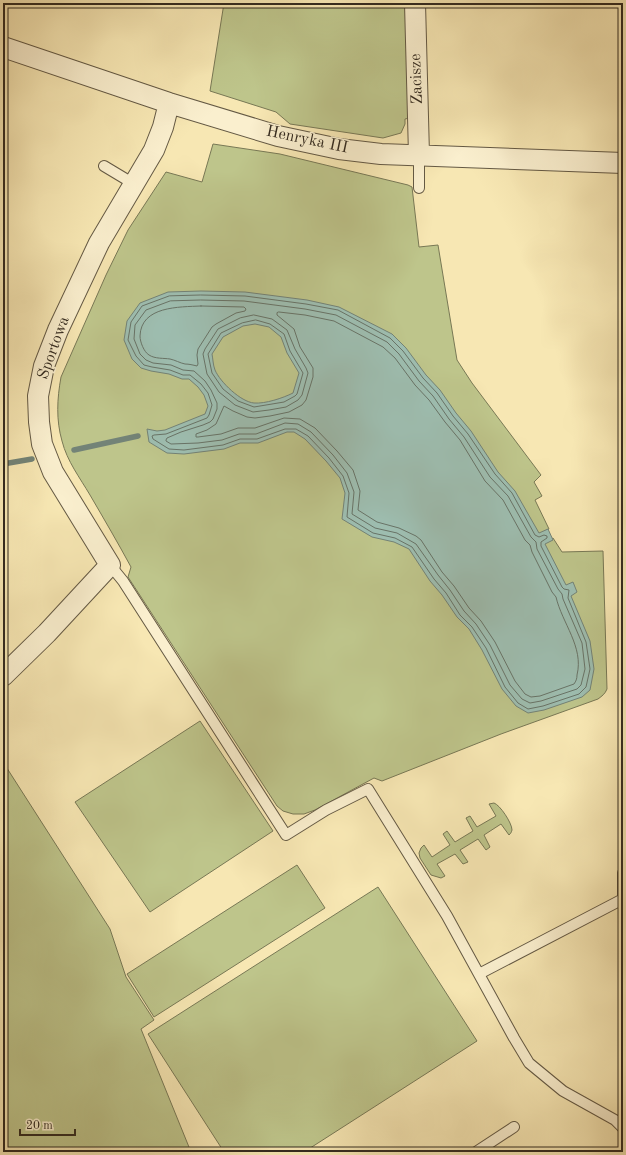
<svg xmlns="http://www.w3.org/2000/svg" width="626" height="1155" font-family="'Old Standard TT',serif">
  <rect width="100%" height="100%" fill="#f7e7b3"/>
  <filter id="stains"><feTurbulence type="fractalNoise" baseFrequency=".005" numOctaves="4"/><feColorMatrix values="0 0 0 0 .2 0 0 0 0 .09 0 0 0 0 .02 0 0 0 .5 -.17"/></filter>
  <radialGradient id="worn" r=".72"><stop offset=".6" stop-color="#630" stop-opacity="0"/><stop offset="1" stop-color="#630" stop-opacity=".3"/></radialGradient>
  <!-- green -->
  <path fill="#bec58b" stroke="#787855" d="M 224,3 L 408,3 L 414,117 L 405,119 L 405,124 L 401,133 L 383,138 L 290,124 L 276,112 L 210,91 Z
    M 213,144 L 280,154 L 408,185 L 412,187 L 419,247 L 438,245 L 457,360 L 472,383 L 541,475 L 534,482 L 542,496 L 535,500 L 549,529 L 539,534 L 544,543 L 553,538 L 562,552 L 603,551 L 607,689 C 605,694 602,696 598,699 L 501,734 L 382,781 L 374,778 L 315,810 L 304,814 L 293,814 L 283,811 L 277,806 L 128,577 L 131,567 C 118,543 104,519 90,495 C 80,478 67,461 62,441 C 56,420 57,399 61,377 L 106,275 L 128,230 L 166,172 L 202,182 Z
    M 200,721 L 273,831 L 150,912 L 75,802 Z
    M 3,762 L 110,929 L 126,977 L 154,1020 L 141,1029 L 191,1152 L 3,1152 Z
    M 494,803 C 500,805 512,823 512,830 C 511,833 511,833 509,835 L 501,824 L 484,835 L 490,847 L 486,850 L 478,839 L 460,850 L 468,862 L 463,864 L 455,854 L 437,864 L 445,876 L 441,878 L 431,875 L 420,858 L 419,853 L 421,848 L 424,845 L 432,857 L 450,845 L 443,834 L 447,831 L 455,842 L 473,831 L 466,818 L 470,816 L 477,827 L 496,816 L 489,804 Z
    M 297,865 L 325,908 L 154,1017 L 127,974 Z
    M 378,887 L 477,1041 L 304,1152 L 224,1152 L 148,1034 Z"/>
  <!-- water -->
  <path fill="#9ebfb2" stroke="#738377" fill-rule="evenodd" d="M 201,291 L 245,292 L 307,300 L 339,307 L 392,334 L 406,348 L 426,375 L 440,390 L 456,413 L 471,431 L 498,472 L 515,491 L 539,533 L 548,529 L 553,540 L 545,544 L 566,585 L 573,582 L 577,592 L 571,596 L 590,641 L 594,669 L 590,690 L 582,697 L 544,710 L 528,713 L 516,706 L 502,689 L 482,650 L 469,629 L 457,617 L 442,595 L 430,581 L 409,549 L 394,542 L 372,537 L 342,519 L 345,493 L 340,478 L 326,461 L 305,439 L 294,432 L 287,432 L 258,443 L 240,443 L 224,449 L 184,454 L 167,453 L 149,442 L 147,429 L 157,431 L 165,430 L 205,414 L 208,406 L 204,395 L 198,387 L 189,379 L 182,379 L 169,374 L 151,371 L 141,368 L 132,359 L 124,340 L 127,321 L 140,303 L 168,292 ZM 255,324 L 269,327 L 281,337 L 287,353 L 299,373 L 293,393 C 283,398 265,404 254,403 C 241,402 220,382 215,370 C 213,365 213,359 212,354 L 223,337 L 243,326 Z"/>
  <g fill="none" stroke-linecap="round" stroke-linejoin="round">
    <!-- shore -->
    <path stroke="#687468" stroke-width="1" d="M 201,295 L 245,296 L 306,304 L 338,310 L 390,338 L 403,351 L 423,378 L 437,393 L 453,416 L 468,434 L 495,474 L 512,493 L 535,535 L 539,537 L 544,535 L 547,536 L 547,538 L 541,542 L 541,546 L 562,587 L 564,589 L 569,590 L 568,598 L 586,642 L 590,669 L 586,687 L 579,694 L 543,706 L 528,709 L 518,703 L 505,687 L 486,648 L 472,627 L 460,615 L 446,593 L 434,579 L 412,547 L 395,538 L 373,533 L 347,517 L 349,493 L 343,476 L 329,458 L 308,436 L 296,429 L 285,429 L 257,439 L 240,439 L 223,445 L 184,450 L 169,449 L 153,439 L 152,436 L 154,435 L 166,434 L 207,418 L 209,415 L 212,405 L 208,393 L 201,384 L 190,375 L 183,375 L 170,370 L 152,367 L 144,365 L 136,356 L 128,340 L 131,322 L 142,306 L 169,296 Z
      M 201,300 L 244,301 L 305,309 L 336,315 L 387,342 L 399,354 L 419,381 L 433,396 L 449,419 L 464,437 L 490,477 L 508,496 L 531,537 L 536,542 L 537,549 L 558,589 L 562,594 L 563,599 L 582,643 L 585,669 L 581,685 L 577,689 L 541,701 L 530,703 L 522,699 L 510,685 L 490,645 L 476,624 L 464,611 L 450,590 L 438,575 L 416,544 L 397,533 L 375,528 L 352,514 L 354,492 L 347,473 L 333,455 L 311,432 L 298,424 L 285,423 L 256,434 L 239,434 L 222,440 L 198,443 L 171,444 L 166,441 L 166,440 L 167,438 L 181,432 L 203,425 L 210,422 L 213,419 L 217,409 L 217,403 L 211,390 L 205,381 L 194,371 L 183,370 L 171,365 L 153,363 L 146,360 L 140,354 L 134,339 L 135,325 L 146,310 L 170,301 Z
      M 201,306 L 244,307 L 246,309 L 245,311 L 236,313 L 216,324 L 212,327 L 198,349 L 197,355 L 198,364 L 197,366 C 193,365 189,364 185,364 C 180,363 175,360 170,359 C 164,358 155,359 149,355 C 144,352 140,342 140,336 C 141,306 179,307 201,306 Z
      M 279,312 L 305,315 L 334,321 L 383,347 L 395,358 L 415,385 L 429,400 L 445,422 L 460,440 L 485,481 L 503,500 L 525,540 L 530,545 L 532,552 L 552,592 L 556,597 C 562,623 584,647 577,675 C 577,679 576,681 574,684 L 540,696 L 531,697 L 525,694 L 515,681 L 495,642 L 481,621 L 469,608 L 454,586 L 442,572 L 421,540 L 416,536 L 399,528 L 377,522 L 358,510 L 360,491 L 353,470 L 337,451 L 315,428 L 300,419 L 284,418 L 255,428 L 238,428 L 221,434 L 198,437 L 196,437 L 196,434 L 207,430 L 216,424 L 224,406 L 233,411 L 247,417 L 255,418 L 270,416 L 289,412 L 302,405 L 306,400 L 313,377 L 313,368 L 300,347 L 294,329 L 277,315 L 277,313 Z
      M 254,315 L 272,319 L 287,330 L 295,349 L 306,368 L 308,373 L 302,395 L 298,400 L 286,407 L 269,410 L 253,412 L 235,405 L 219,392 L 207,374 L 203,354 L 205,349 L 218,329 L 240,318 Z
      M 256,320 L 270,324 L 284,334 L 290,351 L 303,373 L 297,394 L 295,396 L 284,402 L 254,407 L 238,401 L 223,389 L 212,373 L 208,354 L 221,333 L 242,323 Z"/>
    <!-- stream -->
    <path stroke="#738377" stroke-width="5.5" d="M 74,450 L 138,436
      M 3,464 L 32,459"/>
    <!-- lane casing -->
    <g stroke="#645944" stroke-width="12">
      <path id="lane" d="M 104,166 L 134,184
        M 419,188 L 419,155
        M 110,565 L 123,581 L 286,835 L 326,810 L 368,789 L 447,916 L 514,1038 L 529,1063 L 563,1091 L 615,1120 L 623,1128
        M 623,873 L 623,900
        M 479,974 L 623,899
        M 476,1152 L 514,1127"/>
    </g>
    <!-- street casing -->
    <g stroke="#645944" stroke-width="22">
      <path id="street" d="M 415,3 L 419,155
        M 3,47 L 169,103 L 278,136 L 339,149 L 381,154 L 623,163
        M 3,676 L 47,633 L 110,565 L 53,472 L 42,444 L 39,422 L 38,396 L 44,366 L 58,330 L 99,243 L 154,150 L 163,127 L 169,103"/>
    </g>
    <!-- lane -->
    <use href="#lane" stroke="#faefce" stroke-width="10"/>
    <!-- street -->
    <use href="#street" stroke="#faefce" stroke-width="20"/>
  </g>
  <g text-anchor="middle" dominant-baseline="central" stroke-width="3" stroke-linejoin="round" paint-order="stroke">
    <!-- street labels -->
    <g font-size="16" fill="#332a1f" stroke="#faefce">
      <text transform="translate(417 79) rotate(-92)">Zacisze</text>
      <text transform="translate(307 140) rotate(12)">Henryka III</text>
      <text transform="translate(54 348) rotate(-70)">Sportowa</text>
    </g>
  </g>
  <!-- margin -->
  <rect width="626" height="1155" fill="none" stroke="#f7e7b3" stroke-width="16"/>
  <rect x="4" y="4" width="618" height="1147" fill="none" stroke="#332a1f" stroke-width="2"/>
  <rect x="8" y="8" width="610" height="1139" fill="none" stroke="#332a1f"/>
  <!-- scale -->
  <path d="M20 1129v6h55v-6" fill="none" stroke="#332a1f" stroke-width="2"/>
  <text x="26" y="1129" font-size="12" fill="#332a1f" stroke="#faefce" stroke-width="3" paint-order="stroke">20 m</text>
  <rect width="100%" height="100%" filter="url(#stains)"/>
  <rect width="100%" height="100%" fill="url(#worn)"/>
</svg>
